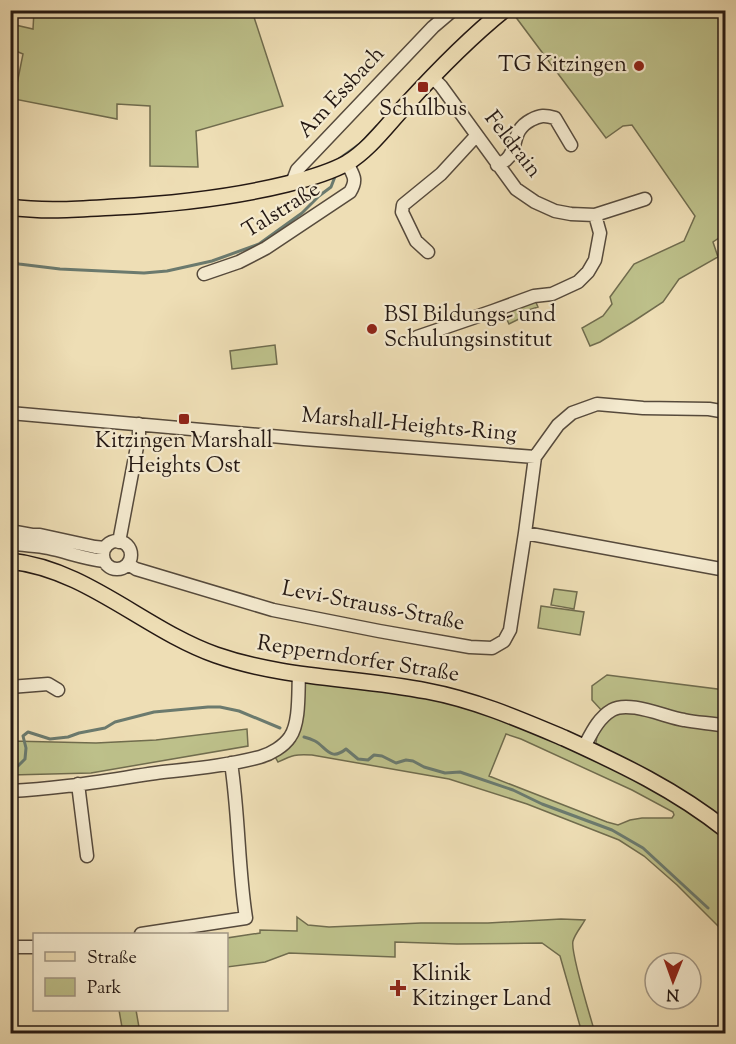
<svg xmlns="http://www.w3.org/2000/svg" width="736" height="1044" font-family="'Sorts Mill Goudy',serif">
  <rect width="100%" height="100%" fill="#eedeb5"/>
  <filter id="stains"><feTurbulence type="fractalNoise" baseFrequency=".00333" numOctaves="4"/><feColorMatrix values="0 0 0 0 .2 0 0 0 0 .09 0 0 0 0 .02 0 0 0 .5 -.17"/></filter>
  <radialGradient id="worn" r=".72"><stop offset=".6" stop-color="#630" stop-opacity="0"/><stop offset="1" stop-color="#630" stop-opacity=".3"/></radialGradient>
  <!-- green -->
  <path fill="#bdc08a" stroke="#706c4e" stroke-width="1.5" fill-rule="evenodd" d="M 522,10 L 725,11 L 726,233 L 713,242 L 718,257 L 679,279 L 663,302 L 634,321 L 600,342 L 590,346 L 582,328 L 603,316 L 612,304 L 610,297 L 634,264 L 684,241 L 695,216 L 632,125 L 623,126 L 606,138 L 515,16 Z
    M 34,11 L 252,11 L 283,106 L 196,131 L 198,167 L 150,166 L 150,106 L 117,104 L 117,119 L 14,99 L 23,54 L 11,49 L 11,24 L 33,29 Z
    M 534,298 L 538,307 L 519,313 L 519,319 L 509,324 L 503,311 Z
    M 275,345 L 277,364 L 232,369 L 230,351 Z
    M 554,589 L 577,592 L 574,609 L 551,605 Z
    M 541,606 L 584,612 L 580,635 L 538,628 Z
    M 607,675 L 725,690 L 725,724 L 633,706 L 603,712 L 592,700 L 592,686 Z
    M 305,680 L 415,694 L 486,711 L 647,783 L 725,836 L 725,933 L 677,885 L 644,856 L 619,840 L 527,804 L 449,779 L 312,755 C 295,754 293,755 278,762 L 274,755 L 293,738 L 301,685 ZM 506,734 L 521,739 L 632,790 L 673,812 L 674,815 L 672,818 L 642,818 L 630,820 L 618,825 L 607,822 L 489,776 Z
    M 617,710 L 725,729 L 725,826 L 596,743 C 597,727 606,720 617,710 Z
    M 247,729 L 248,746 L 91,773 L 11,775 L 11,741 L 96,743 L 156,740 Z
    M 297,917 L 308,925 L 329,927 L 421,923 L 488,923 L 561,919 L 585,920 C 581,927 575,934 573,941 C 570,951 591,1019 595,1033 L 582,1033 L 560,956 L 542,943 L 457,944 L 395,942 L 395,957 L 289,953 L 265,962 L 227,967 L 227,938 L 260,933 L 260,930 L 297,931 Z
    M 119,1010 L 136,1010 L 140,1033 L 123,1033 Z"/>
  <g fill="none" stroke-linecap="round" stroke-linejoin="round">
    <!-- stream -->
    <path stroke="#6b7a6e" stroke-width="3" d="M 339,159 L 360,144 L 377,126
      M 10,261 L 19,264 L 60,269 L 144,273 L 167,271 L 212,261 L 259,244 L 302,213 L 319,196 L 331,187 L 336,174
      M 304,737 C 308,738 311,739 315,741 C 326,747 330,762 346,749 L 358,759 L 368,760 L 374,755 L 382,756 L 396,763 L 406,760 L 413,761 L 424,767 L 445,773 L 460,772 L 513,790 L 542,804 L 612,830 L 643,848 L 708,908
      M 10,767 L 18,766 L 25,759 L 26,748 L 23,736 L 28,732 L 50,739 L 68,737 L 79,733 L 105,728 L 115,722 L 154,712 L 208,707 L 220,707 L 239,711 L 280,728
      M 721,921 L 726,926"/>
    <!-- minor casing -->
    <g stroke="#564a3c" stroke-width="15">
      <path id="minor" d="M 432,77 L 441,86 L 516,189 L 535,202 L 555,211 L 571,214 L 595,215 L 645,199
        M 497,165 C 500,163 503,162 506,160 C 519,149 510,131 531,120 C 540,115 545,115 555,118 L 571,145
        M 292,183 L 297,170 L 433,27 L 453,10
        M 428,252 L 416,241 L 402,212 L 403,205 L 441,174 L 476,136
        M 204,274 L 239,262 L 266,248 L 350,192 C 358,179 353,175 347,163
        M 417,337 L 493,311 L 534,296 L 552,294 L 578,282 L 588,272 L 595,260 L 600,233 L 595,215
        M 10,413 L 304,439 L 535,457
        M 10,531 L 32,535 L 40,535 L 95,547 L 105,548
        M 525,533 L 726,570
        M103 555a14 14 0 1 1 28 0a14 14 0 1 1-28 0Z
        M 119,542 L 139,436 L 139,424
        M 10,543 C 23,546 36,545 48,548 C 67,552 85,559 104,561
        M 128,564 L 136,569 L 273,610 L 379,631 L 470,647 L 492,648 L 504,641 L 510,630 L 525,533 L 535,457 L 558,425 L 572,413 L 597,404 L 643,408 L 709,409 L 726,412
        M 10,687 L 48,684 L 58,690
        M 584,747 C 591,734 598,718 612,710 C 629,700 665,717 684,720 C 698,723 712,723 726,726
        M 78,784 L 87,856
        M 10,791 C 59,789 108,780 156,773 C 190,769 226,766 260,757 C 271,754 284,746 290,737 C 300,723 298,692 299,674
        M 141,934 L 246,918 C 238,867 239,815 231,763
        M 10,947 L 34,947"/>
    </g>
    <!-- major casing -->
    <g stroke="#241813" stroke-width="18">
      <path id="major" d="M 10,207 C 45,212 81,209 115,207 C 173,204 230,198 287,184 C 307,179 329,173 347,163 C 370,149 387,125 405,106 C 436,72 468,39 504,10
        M 10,561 C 87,569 145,630 216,655 C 285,679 356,677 427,691 C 475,700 519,719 564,738 C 621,764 676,790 726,830"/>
    </g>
    <!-- minor -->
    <use href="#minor" stroke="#f4eacf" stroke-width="12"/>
    <!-- major -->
    <use href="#major" stroke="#eedeb5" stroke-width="15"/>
  </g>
  <!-- markers -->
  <g fill="#8f2418" stroke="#f4eacf" stroke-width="2">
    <circle cx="639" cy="66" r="6"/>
    <rect x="417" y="81" width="12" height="12" rx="3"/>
    <circle cx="372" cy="329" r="6"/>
    <rect x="178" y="413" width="12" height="12" rx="3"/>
    <path d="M395 979h6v6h6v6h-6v6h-6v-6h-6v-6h6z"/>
  </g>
  <g text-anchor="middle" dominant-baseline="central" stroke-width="4.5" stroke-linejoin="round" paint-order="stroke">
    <!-- poi labels -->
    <g font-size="22" fill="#241813" stroke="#f4eacf">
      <text x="627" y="66" text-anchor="end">TG Kitzingen</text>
      <text x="423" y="110">Schulbus</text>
      <text x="384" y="316" text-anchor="start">BSI Bildungs- und<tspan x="384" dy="25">Schulungsinstitut</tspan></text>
      <text x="184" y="442">Kitzingen Marshall<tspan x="184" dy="25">Heights Ost</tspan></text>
      <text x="412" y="975" text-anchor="start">Klinik<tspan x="412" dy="25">Kitzinger Land</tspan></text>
    </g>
    <!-- street labels -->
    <g font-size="22" fill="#241813" stroke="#f4eacf">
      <text transform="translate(342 93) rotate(-47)">Am Essbach</text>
      <text transform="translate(512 145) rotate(52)">Feldrain</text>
      <text transform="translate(282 211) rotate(-32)">Talstraße</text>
      <text transform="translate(409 426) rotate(5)">Marshall-Heights-Ring</text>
      <text transform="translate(373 607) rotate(11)">Levi-Strauss-Straße</text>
      <text transform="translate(358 660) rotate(9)">Repperndorfer Straße</text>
    </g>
  </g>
  <!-- margin -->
  <rect width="736" height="1044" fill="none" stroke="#eedeb5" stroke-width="36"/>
  <rect x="12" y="12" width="712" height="1020" fill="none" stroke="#241813" stroke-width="3"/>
  <rect x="18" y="18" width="700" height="1008" fill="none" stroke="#241813" stroke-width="1.5"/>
  <!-- legend -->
  <rect x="33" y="933" width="195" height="78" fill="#f4eacf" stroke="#a19684" stroke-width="1.5"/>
  <rect x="45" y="952" width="30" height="9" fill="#eedeb5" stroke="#a19684" stroke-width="1.5"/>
  <text x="87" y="963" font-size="18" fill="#241813">Straße</text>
  <rect x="45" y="978" width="30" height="18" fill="#bdc08a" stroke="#a19684" stroke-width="1.5"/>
  <text x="87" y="993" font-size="18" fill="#241813">Park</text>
  <!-- north arrow -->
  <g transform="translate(673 981) rotate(181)"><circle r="28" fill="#f4eacf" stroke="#a19684" stroke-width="1.5"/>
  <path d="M0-4.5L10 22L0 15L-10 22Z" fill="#8f2418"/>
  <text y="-9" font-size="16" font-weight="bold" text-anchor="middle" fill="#241813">N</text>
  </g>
  <rect width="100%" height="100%" filter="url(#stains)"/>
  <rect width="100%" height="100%" fill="url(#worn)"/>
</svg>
